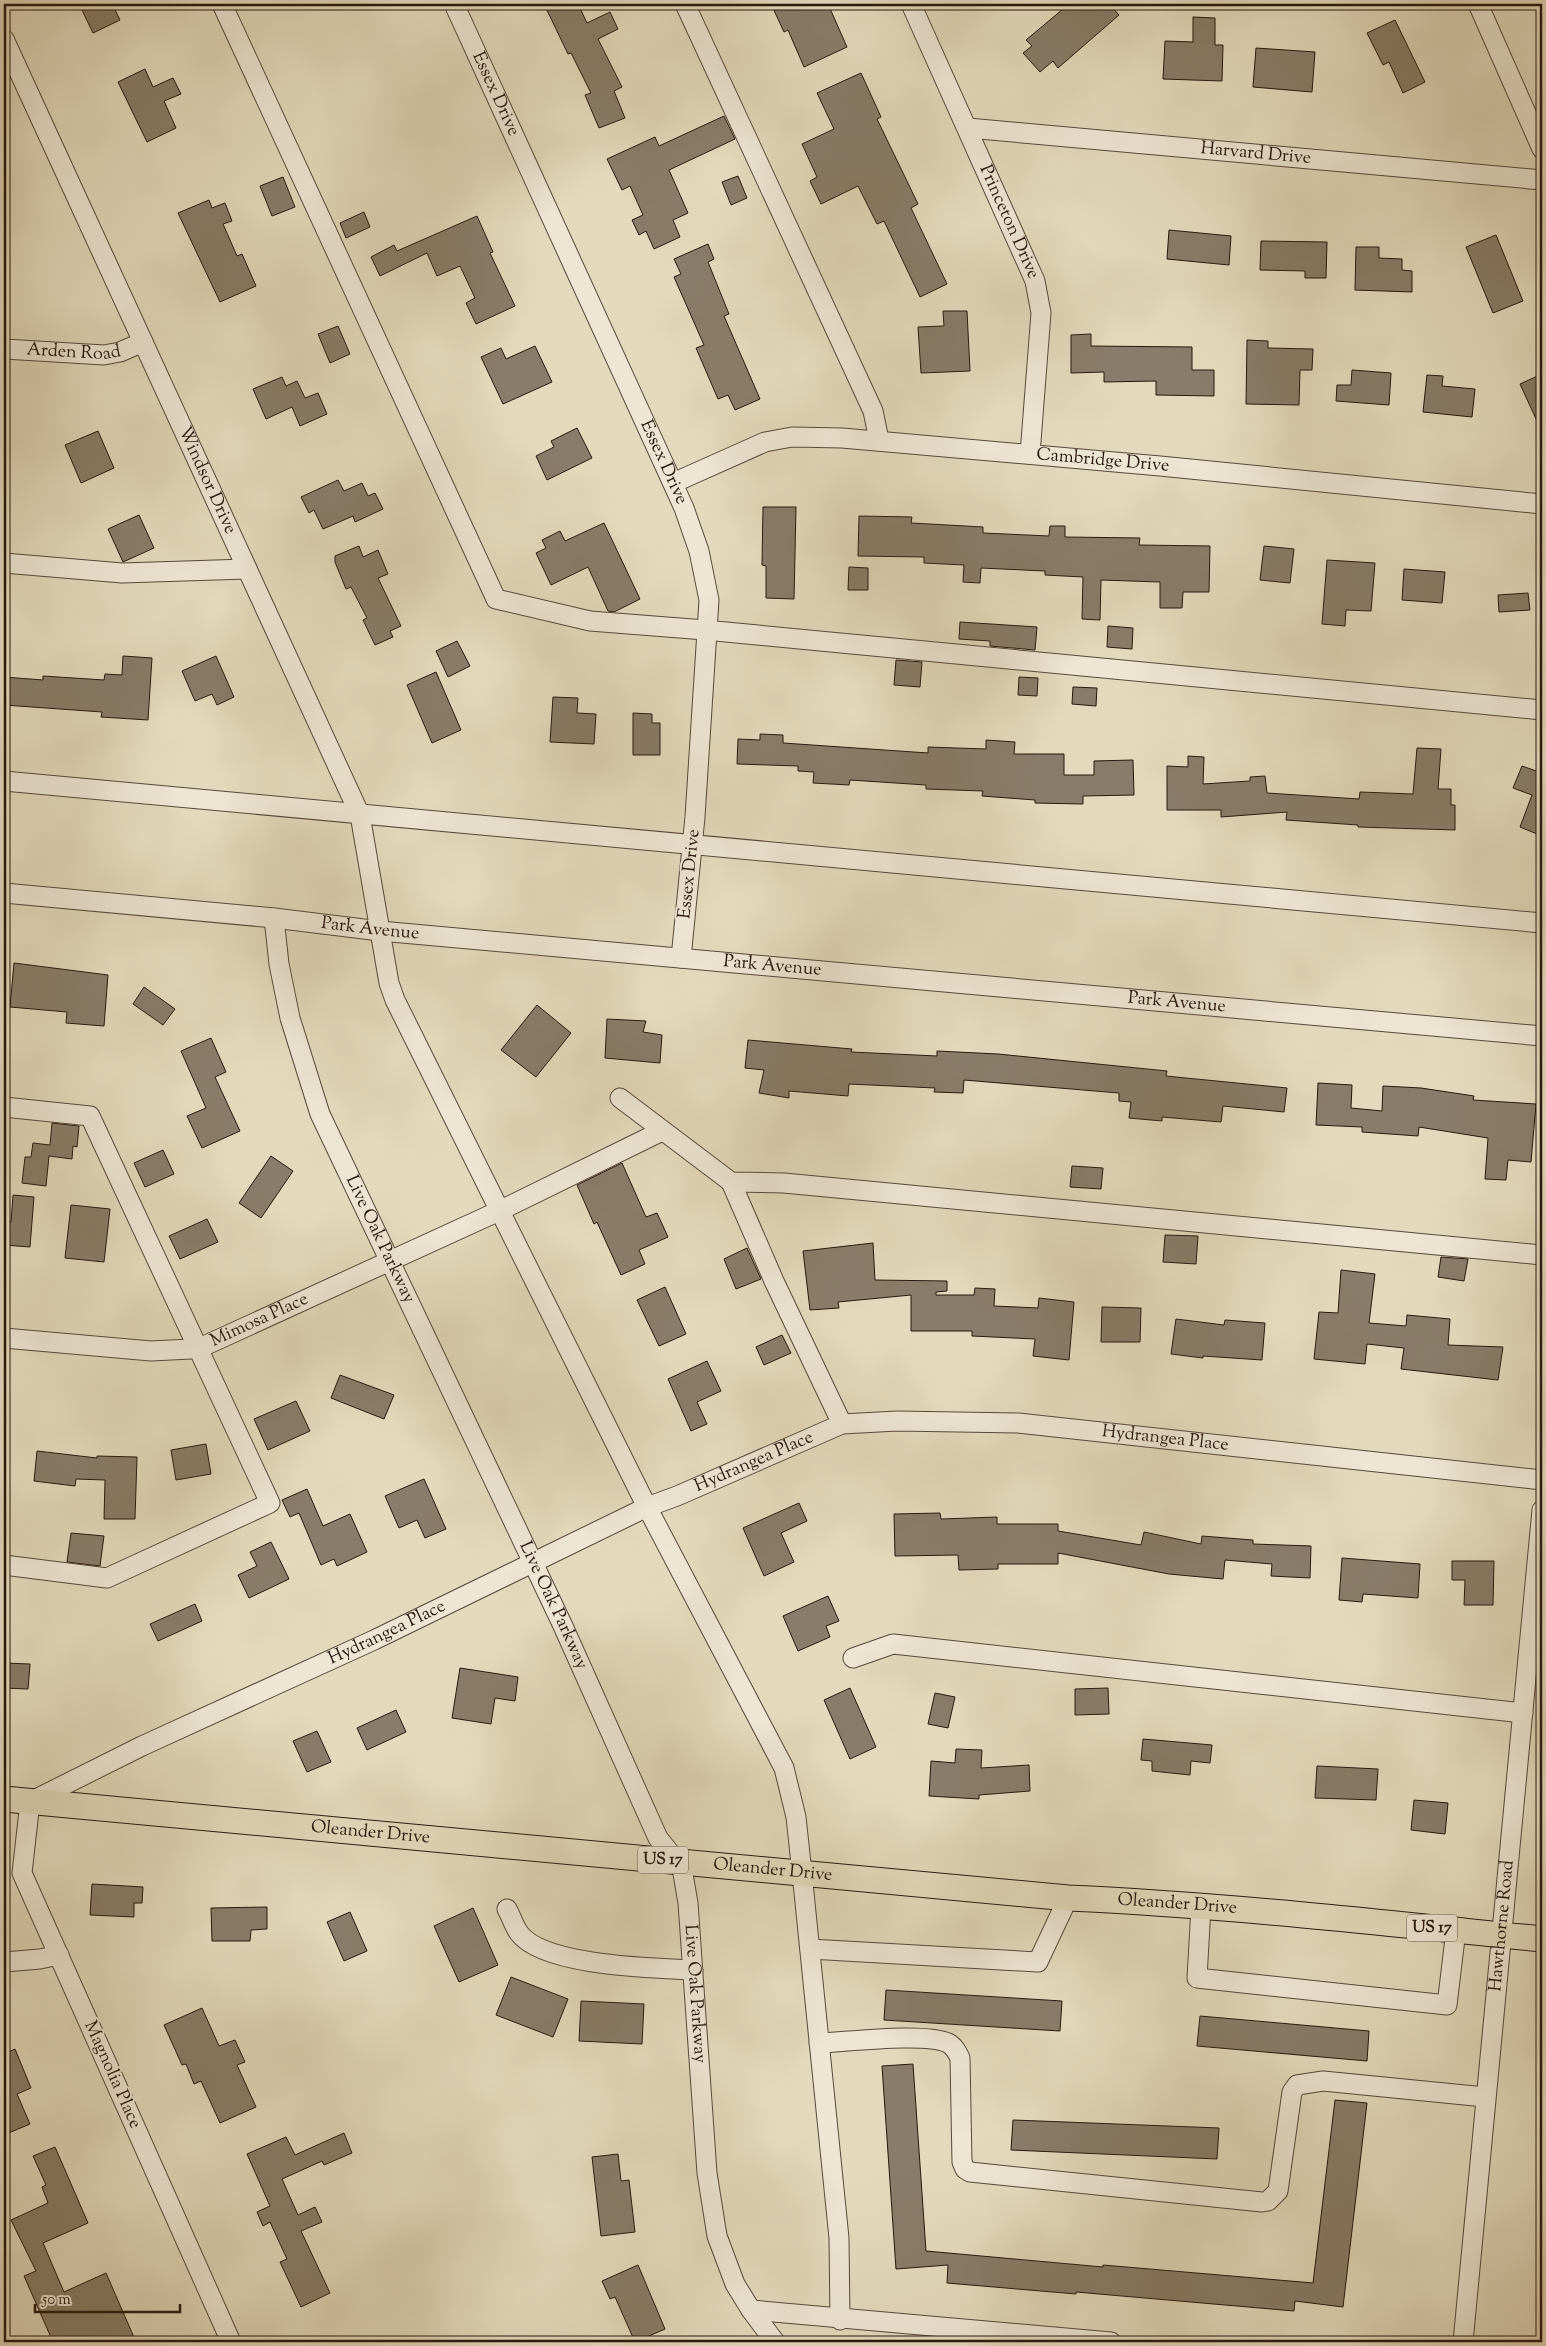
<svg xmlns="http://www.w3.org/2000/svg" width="1546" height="2346" font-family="'Sorts Mill Goudy',serif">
  <rect width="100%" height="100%" fill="#e3d9bc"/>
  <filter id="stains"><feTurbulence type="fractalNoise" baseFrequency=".004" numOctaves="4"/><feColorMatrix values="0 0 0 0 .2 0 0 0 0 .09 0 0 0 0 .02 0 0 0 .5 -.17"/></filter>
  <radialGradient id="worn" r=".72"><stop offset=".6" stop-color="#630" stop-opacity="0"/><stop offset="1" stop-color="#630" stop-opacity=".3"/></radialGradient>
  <!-- building -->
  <path fill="#897c68" stroke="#28170e" d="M 79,4 L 112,4 L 120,20 L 93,33 Z
    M 544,4 L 578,4 L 587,23 L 610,12 L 618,29 L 598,39 L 622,87 L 614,91 L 625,118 L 599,128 L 585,95 L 591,93 L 571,53 L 568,54 Z
    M 771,4 L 828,4 L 847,47 L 804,67 L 788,30 L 784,32 Z
    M 1069,4 L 1109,4 L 1119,15 L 1058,68 L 1053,61 L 1040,72 L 1023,53 L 1032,46 L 1026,40 Z
    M 1193,17 L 1215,18 L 1215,45 L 1223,45 L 1222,81 L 1163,79 L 1165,41 L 1193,42 Z
    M 1395,20 L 1425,82 L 1403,93 L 1389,62 L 1383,65 L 1367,33 Z
    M 1256,48 L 1315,52 L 1312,92 L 1253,87 Z
    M 145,69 L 153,87 L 173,78 L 181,94 L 164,101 L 176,128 L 147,142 L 118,82 Z
    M 861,73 L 881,117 L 877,119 L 918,204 L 911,208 L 947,284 L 920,297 L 884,221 L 877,224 L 858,186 L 821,204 L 810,181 L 817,177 L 802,144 L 834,129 L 817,93 Z
    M 724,116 L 735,139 L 669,170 L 688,213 L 673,220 L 680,237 L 654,249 L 646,231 L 639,235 L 632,220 L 643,215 L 630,186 L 622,190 L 607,159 L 655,137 L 659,146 Z
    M 738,176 L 747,198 L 731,205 L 722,182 Z
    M 283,177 L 295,207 L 272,216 L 260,186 Z
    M 209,200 L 212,208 L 225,203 L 232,221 L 223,224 L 237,256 L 242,254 L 256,286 L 220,302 L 178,213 Z
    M 364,212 L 370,227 L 346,238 L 340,223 Z
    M 477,216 L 493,252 L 490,253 L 515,306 L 476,324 L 466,303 L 475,298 L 460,266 L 437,276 L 427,253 L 380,276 L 371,257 L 394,245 L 397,251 Z
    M 1169,230 L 1231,236 L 1229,265 L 1167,259 Z
    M 1496,235 L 1523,301 L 1493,313 L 1466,247 Z
    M 1261,241 L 1327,242 L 1326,278 L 1305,278 L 1305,271 L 1260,270 Z
    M 708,244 L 714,259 L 708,262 L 729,314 L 724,316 L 760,399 L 735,410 L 728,395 L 718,399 L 696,348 L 704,345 L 674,277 L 681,274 L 674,259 Z
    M 1356,247 L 1379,247 L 1379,258 L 1402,259 L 1402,270 L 1412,271 L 1412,292 L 1355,290 Z
    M 943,311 L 967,311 L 970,371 L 921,373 L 918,327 L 944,326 Z
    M 338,326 L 350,354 L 330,363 L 318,334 Z
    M 1091,334 L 1091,346 L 1192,347 L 1192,370 L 1214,370 L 1214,396 L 1156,395 L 1156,381 L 1104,382 L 1104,372 L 1071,373 L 1071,335 Z
    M 1247,340 L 1268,341 L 1268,348 L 1313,349 L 1312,370 L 1300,370 L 1299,405 L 1246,404 Z
    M 535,346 L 552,382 L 503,404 L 481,357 L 501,348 L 506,359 Z
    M 1352,370 L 1391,373 L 1389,405 L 1336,401 L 1337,385 L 1351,385 Z
    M 1542,374 L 1542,432 L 1520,384 Z
    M 1427,375 L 1443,376 L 1442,386 L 1475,389 L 1472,417 L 1423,412 Z
    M 282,377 L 286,386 L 297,381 L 305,398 L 318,393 L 327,414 L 300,426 L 292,407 L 266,419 L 253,389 Z
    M 577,428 L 592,458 L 547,480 L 536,456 L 554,447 L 551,441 Z
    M 98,431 L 114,468 L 81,483 L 65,445 Z
    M 338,480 L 344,491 L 362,483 L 368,496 L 375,493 L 383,509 L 355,522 L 353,516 L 323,529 L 314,510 L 309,513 L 301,497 Z
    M 763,507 L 796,507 L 794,599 L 766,598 L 766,566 L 762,565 Z
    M 139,515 L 154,548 L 123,562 L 108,529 Z
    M 859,516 L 912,517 L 911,523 L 983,527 L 983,533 L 1049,536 L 1050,526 L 1065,526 L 1065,537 L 1140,538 L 1139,545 L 1210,546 L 1209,592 L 1183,592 L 1182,608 L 1160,608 L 1160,582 L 1101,580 L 1100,620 L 1082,619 L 1083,577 L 1045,575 L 1045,571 L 981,568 L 980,583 L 963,582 L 964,565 L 924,563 L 924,557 L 858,556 Z
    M 604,523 L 640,599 L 614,612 L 608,611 L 588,567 L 551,585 L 536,553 L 546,548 L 542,540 L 560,531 L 565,541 Z
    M 359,546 L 363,557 L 378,550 L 388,574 L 378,578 L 401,626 L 390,631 L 393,637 L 375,645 L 363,620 L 367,618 L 351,587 L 346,589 L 335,562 L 335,556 Z
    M 1264,546 L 1294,549 L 1290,583 L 1260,580 Z
    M 1327,560 L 1375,563 L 1371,611 L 1346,610 L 1345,626 L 1322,624 Z
    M 849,567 L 868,568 L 868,590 L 848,590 Z
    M 1404,569 L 1445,572 L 1442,603 L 1402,600 Z
    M 1528,593 L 1530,610 L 1499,612 L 1498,595 Z
    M 960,622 L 1037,627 L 1035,650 L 990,646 L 990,641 L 959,639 Z
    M 1108,626 L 1133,628 L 1132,649 L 1107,647 Z
    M 457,641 L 470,666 L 448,677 L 436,651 Z
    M 123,656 L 152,658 L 148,720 L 101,717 L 102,712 L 4,705 L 4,677 L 43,680 L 43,676 L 104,680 L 105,674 L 122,675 Z
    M 216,656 L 234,697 L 217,705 L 212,694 L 195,701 L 182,671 Z
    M 896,660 L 922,662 L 920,687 L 894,685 Z
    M 436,672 L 461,730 L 432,743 L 407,685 Z
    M 1019,677 L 1038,678 L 1037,696 L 1018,695 Z
    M 1073,687 L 1097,688 L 1096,706 L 1072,704 Z
    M 553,697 L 578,698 L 577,713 L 596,714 L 594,744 L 550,742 Z
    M 633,713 L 652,714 L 652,723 L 660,723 L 660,755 L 633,755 Z
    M 760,734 L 783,735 L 783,743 L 928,753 L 928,747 L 986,749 L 986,740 L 1015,742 L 1014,754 L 1064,754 L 1064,775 L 1094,775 L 1094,761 L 1133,760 L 1134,795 L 1083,796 L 1083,804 L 1035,803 L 1035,800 L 982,796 L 983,791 L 926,789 L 926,785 L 850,780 L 849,785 L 813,783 L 814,772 L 798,771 L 798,766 L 737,764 L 738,739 L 760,740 Z
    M 1417,748 L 1441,749 L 1438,789 L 1451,789 L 1451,805 L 1455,805 L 1455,830 L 1358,827 L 1358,825 L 1286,820 L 1287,812 L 1221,817 L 1221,810 L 1167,810 L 1167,766 L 1188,767 L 1188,756 L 1204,757 L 1203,784 L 1250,781 L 1250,777 L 1265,776 L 1267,793 L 1359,799 L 1360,792 L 1413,794 Z
    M 1522,766 L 1542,773 L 1542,836 L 1520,827 L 1532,795 L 1513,788 Z
    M 14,963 L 108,975 L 104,1026 L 66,1023 L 67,1012 L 10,1007 Z
    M 144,987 L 175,1009 L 163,1025 L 133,1004 Z
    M 537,1005 L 571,1033 L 536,1077 L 501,1050 Z
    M 607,1019 L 646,1021 L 643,1032 L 662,1035 L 660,1063 L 605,1058 Z
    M 211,1038 L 226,1072 L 215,1077 L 240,1131 L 202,1148 L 187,1116 L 206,1108 L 181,1051 Z
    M 748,1040 L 852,1049 L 851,1052 L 937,1056 L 937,1051 L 998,1054 L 1167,1071 L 1166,1076 L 1287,1088 L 1284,1112 L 1223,1106 L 1221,1122 L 1162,1117 L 1162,1121 L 1129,1118 L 1131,1102 L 1119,1101 L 1119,1093 L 964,1080 L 963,1093 L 934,1092 L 935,1088 L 849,1084 L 848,1096 L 789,1091 L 789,1098 L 759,1093 L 764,1070 L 745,1068 Z
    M 1318,1083 L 1352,1085 L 1351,1108 L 1382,1111 L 1383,1086 L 1421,1088 L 1474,1096 L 1473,1100 L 1536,1104 L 1531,1162 L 1508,1160 L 1506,1180 L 1485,1179 L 1488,1138 L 1419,1127 L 1418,1136 L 1362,1132 L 1362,1127 L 1316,1125 Z
    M 52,1123 L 79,1126 L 77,1147 L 73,1146 L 72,1159 L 49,1156 L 46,1186 L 22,1183 L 25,1157 L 31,1157 L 33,1143 L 50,1145 Z
    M 163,1150 L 174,1174 L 145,1187 L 134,1163 Z
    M 271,1156 L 293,1171 L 261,1218 L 239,1203 Z
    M 622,1163 L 646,1217 L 657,1213 L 668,1237 L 639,1250 L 645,1264 L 621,1275 L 597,1222 L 594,1224 L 577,1185 Z
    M 1072,1166 L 1103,1168 L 1101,1189 L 1070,1187 Z
    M 13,1195 L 34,1197 L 30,1247 L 4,1245 L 4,1222 L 11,1222 Z
    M 71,1205 L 110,1209 L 104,1262 L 65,1258 Z
    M 207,1219 L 218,1242 L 180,1259 L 169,1236 Z
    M 1165,1235 L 1198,1236 L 1196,1264 L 1163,1262 Z
    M 873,1243 L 875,1280 L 947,1281 L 947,1291 L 936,1292 L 936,1295 L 974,1295 L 975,1288 L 995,1289 L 994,1306 L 1038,1308 L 1039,1298 L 1074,1302 L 1069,1360 L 1033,1356 L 1035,1339 L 972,1336 L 972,1331 L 911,1331 L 911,1295 L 838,1302 L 839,1308 L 810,1310 L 803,1251 Z
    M 747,1248 L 761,1279 L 736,1289 L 724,1259 Z
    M 1441,1257 L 1468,1259 L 1464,1281 L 1438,1277 Z
    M 1341,1270 L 1375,1274 L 1369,1323 L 1406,1326 L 1407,1315 L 1450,1319 L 1448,1345 L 1503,1347 L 1498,1380 L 1401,1369 L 1404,1348 L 1367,1344 L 1365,1364 L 1314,1359 L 1319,1312 L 1338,1313 Z
    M 665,1287 L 686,1334 L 659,1346 L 637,1300 Z
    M 1102,1307 L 1141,1308 L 1140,1342 L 1101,1342 Z
    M 1176,1319 L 1224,1325 L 1225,1320 L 1265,1323 L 1262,1360 L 1203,1356 L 1203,1358 L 1171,1354 Z
    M 782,1335 L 791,1353 L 764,1365 L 756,1347 Z
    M 707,1361 L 721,1391 L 697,1402 L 707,1424 L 691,1431 L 668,1379 Z
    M 340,1375 L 394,1395 L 384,1419 L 331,1398 Z
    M 296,1401 L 310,1431 L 268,1450 L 254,1419 Z
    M 206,1444 L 211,1474 L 176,1480 L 171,1450 Z
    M 37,1451 L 97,1458 L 97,1456 L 137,1457 L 135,1519 L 104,1519 L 105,1480 L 76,1479 L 75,1486 L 34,1481 Z
    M 424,1479 L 446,1529 L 425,1538 L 417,1520 L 399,1528 L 385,1496 Z
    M 307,1489 L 323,1526 L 350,1514 L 367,1552 L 337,1566 L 334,1559 L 321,1565 L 299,1513 L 290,1517 L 282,1500 Z
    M 799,1503 L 807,1521 L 781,1533 L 794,1562 L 764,1576 L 743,1528 Z
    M 940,1513 L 941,1519 L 997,1517 L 997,1524 L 1058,1524 L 1058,1531 L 1141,1545 L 1144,1532 L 1201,1544 L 1202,1536 L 1253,1540 L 1253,1544 L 1311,1546 L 1310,1578 L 1271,1576 L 1272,1564 L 1225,1560 L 1223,1579 L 1169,1574 L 1058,1553 L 1058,1564 L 998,1564 L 998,1569 L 959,1570 L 958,1555 L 895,1556 L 894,1514 Z
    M 71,1533 L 104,1536 L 100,1566 L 67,1562 Z
    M 271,1542 L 289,1579 L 249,1598 L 238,1575 L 257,1566 L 250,1552 Z
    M 1342,1558 L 1420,1564 L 1418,1598 L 1363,1594 L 1362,1602 L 1339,1600 Z
    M 1452,1561 L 1494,1561 L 1493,1605 L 1464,1605 L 1465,1580 L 1452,1580 Z
    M 828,1596 L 839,1621 L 826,1626 L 830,1637 L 798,1651 L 783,1616 Z
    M 195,1604 L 202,1621 L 158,1641 L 150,1624 Z
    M 4,1663 L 30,1664 L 28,1689 L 4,1688 Z
    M 460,1668 L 518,1677 L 515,1701 L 495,1698 L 491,1724 L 452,1718 Z
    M 850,1688 L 876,1747 L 850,1759 L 824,1700 Z
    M 1108,1688 L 1109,1714 L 1075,1715 L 1075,1689 Z
    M 935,1693 L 955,1697 L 948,1728 L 928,1724 Z
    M 396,1710 L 406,1732 L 367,1750 L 357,1728 Z
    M 317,1731 L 331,1762 L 307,1772 L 293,1741 Z
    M 1143,1739 L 1212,1745 L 1210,1763 L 1191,1761 L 1190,1775 L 1152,1771 L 1152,1761 L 1141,1760 Z
    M 956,1749 L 982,1750 L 981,1768 L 1029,1765 L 1030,1791 L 979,1795 L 979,1799 L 929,1796 L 931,1761 L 955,1763 Z
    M 1317,1766 L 1378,1769 L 1376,1800 L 1315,1798 Z
    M 1414,1800 L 1448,1803 L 1445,1834 L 1411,1830 Z
    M 92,1884 L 143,1887 L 142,1903 L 134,1903 L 134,1917 L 90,1915 Z
    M 267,1907 L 267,1929 L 251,1930 L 250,1941 L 212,1941 L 211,1908 Z
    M 473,1908 L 498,1965 L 459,1982 L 434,1926 Z
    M 350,1912 L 367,1951 L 344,1961 L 327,1922 Z
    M 511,1977 L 568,1999 L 553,2037 L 496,2015 Z
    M 886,1990 L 1062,2001 L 1060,2031 L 884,2020 Z
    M 581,2001 L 644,2004 L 642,2044 L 579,2041 Z
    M 202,2008 L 219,2046 L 235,2040 L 245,2062 L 237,2065 L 256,2107 L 220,2123 L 201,2081 L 194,2084 L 186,2064 L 182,2065 L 164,2025 Z
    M 1200,2016 L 1369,2031 L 1367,2061 L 1197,2046 Z
    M 15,2049 L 31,2088 L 17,2094 L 30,2124 L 4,2135 L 4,2054 Z
    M 913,2064 L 926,2251 L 1103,2267 L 1103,2265 L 1313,2283 L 1335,2100 L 1367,2103 L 1343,2307 L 1295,2301 L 1294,2311 L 1076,2292 L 1076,2294 L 947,2283 L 948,2265 L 896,2269 L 882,2066 Z
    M 1013,2120 L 1219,2128 L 1217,2159 L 1011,2150 Z
    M 344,2133 L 352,2153 L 324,2165 L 322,2161 L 282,2179 L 298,2215 L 315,2207 L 322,2222 L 301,2231 L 330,2293 L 301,2307 L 280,2262 L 287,2259 L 270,2222 L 263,2226 L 257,2212 L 270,2206 L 247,2154 L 286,2137 L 295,2155 Z
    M 55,2147 L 88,2223 L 43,2243 L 64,2292 L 106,2273 L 136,2342 L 53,2342 L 24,2276 L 36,2271 L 11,2220 L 48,2203 L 42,2187 L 46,2185 L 33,2156 Z
    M 618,2154 L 621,2181 L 629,2180 L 635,2232 L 601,2236 L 592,2157 Z
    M 638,2265 L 665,2329 L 635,2342 L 615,2297 L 610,2299 L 602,2281 Z"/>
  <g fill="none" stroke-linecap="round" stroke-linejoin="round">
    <!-- minor casing -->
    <g stroke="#57483a" stroke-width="21">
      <g id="minor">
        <path d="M 222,4 L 496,599 L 590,621 L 705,630 L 1542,710"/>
        <path id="s1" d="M 454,4 L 684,508 L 699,551 L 709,600 L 695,817 L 681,958"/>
        <path d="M 685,4 L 873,411 L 879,440"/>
        <path id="s2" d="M 911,4 L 1035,281 L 1041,313 L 1030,454"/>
        <path d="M 1478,4 L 1542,149"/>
        <path id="s3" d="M 4,39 L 360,815 L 389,983 L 395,1000 L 647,1507 L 784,1768 L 796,1817 L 802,1873 L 839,2238 L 840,2320"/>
        <path id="s4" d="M 968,128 L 1542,180"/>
        <path id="s5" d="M 4,349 L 104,355 L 120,352 L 143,342"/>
        <path id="s6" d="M 673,483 L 765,442 L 792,437 L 842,438 L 1160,466 L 1542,504"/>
        <path d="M 4,563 L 122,573 L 247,569"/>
        <path d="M 4,781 L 1542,923"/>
        <path id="s7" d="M 4,893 L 274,918 L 380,931 L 1542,1036"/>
        <path id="s8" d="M 274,918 L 279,964 L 290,1018 L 320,1114 L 563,1626 L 658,1838 L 682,1868 L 688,1903 L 707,2173 L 717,2236 L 735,2284 L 751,2310 L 775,2342"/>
        <path d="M 620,1098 L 731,1182 L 784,1183 L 1542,1255"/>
        <path d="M 4,1107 L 90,1116 L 270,1503 L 107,1578 L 4,1565"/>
        <path d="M 731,1182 L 774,1281 L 842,1424"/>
        <path id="s9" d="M 4,1338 L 151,1351 L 191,1349 L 204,1346 L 499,1211 L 662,1131"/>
        <path d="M 853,1658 L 893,1644 L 1523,1713"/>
        <path d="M 1201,1907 L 1197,1978 L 1447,2005 L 1456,1930"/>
        <path d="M 507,1909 C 511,1916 514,1926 519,1933 C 543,1966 653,1968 693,1970"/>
        <path d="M 810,1949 L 1038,1962 L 1068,1898"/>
        <path d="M 4,1962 L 40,1959 L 59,1955"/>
        <path d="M 819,2043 C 846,2042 926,2032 948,2043 C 954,2046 957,2052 960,2058 L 962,2162 L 965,2169 L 970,2172 L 1262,2202 L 1268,2201 L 1278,2191 L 1292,2092 L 1297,2085 L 1323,2081 L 1485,2097"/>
        <path d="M 751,2310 L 1111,2342"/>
        <path id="s10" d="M 231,2342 L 22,1873 L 30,1802 L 142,1746 L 374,1640 L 647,1507 L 677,1496 L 842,1424 L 897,1421 L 1018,1423 L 1542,1480"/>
        <path id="s11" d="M 1463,2342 L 1542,1510"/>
      </g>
    </g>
    <!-- major casing -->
    <g stroke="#28170e" stroke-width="27">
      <g id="major">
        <path id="s12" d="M 4,1799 L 1068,1898 C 1227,1905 1384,1923 1542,1939"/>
      </g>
    </g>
    <!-- minor -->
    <use href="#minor" stroke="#ede6d3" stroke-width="19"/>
    <!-- major -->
    <use href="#major" stroke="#e3d9bc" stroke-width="25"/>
  </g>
  <g text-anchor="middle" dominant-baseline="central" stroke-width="4" stroke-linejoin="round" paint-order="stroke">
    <!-- shield labels -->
    <g fill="#ede6d3" stroke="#635549" stroke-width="1">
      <rect x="638" y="1846.5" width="50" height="27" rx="4"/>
      <rect x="1407" y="1914.5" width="50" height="27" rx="4"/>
    </g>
    <g font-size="16" font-weight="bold" fill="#28170e">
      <text x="663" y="1860">US 17</text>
      <text x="1432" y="1928">US 17</text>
    </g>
    <!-- street labels -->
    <g font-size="18" fill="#28170e" stroke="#ede6d3">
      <text stroke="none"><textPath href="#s1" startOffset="99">Essex Drive</textPath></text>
      <text stroke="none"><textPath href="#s4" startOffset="289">Harvard Drive</textPath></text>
      <text stroke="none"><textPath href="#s2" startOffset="239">Princeton Drive</textPath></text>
      <text stroke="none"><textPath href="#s5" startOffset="70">Arden Road</textPath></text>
      <text stroke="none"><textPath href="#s6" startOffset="440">Cambridge Drive</textPath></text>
      <text stroke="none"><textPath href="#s1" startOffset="504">Essex Drive</textPath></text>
      <text stroke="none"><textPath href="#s3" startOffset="486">Windsor Drive</textPath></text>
      <text transform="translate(690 874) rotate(-84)">Essex Drive</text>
      <text stroke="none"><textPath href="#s7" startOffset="368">Park Avenue</textPath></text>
      <text stroke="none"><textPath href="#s7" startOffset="772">Park Avenue</textPath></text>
      <text stroke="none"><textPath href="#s7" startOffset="1178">Park Avenue</textPath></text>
      <text stroke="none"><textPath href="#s8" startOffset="341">Live Oak Parkway</textPath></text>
      <text stroke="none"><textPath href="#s9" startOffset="262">Mimosa Place</textPath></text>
      <text stroke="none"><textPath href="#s10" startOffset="1805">Hydrangea Place</textPath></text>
      <text stroke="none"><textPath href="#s10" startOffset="1385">Hydrangea Place</textPath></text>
      <text stroke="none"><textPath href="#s8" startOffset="746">Live Oak Parkway</textPath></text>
      <text stroke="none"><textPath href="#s10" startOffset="980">Hydrangea Place</textPath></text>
      <text stroke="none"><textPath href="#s12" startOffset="368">Oleander Drive</textPath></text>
      <text stroke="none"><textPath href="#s12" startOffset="772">Oleander Drive</textPath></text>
      <text stroke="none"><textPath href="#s12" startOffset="1178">Oleander Drive</textPath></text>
      <text stroke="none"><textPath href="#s11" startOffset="418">Hawthorne Road</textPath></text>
      <text stroke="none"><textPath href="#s8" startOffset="1166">Live Oak Parkway</textPath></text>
      <text transform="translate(112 2075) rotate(66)">Magnolia Place</text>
    </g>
  </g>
  <!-- margin -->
  <rect width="1546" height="2346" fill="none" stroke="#e3d9bc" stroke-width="20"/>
  <rect x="5" y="5" width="1536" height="2336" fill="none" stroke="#28170e" stroke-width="2.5"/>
  <rect x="10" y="10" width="1526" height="2326" fill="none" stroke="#28170e"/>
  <!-- scale -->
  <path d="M35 2304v8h145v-8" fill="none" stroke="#28170e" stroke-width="2.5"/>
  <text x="42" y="2304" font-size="15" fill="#28170e" stroke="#ede6d3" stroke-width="4" paint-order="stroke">50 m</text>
  <rect width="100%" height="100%" filter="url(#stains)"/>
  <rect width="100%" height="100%" fill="url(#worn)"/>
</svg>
